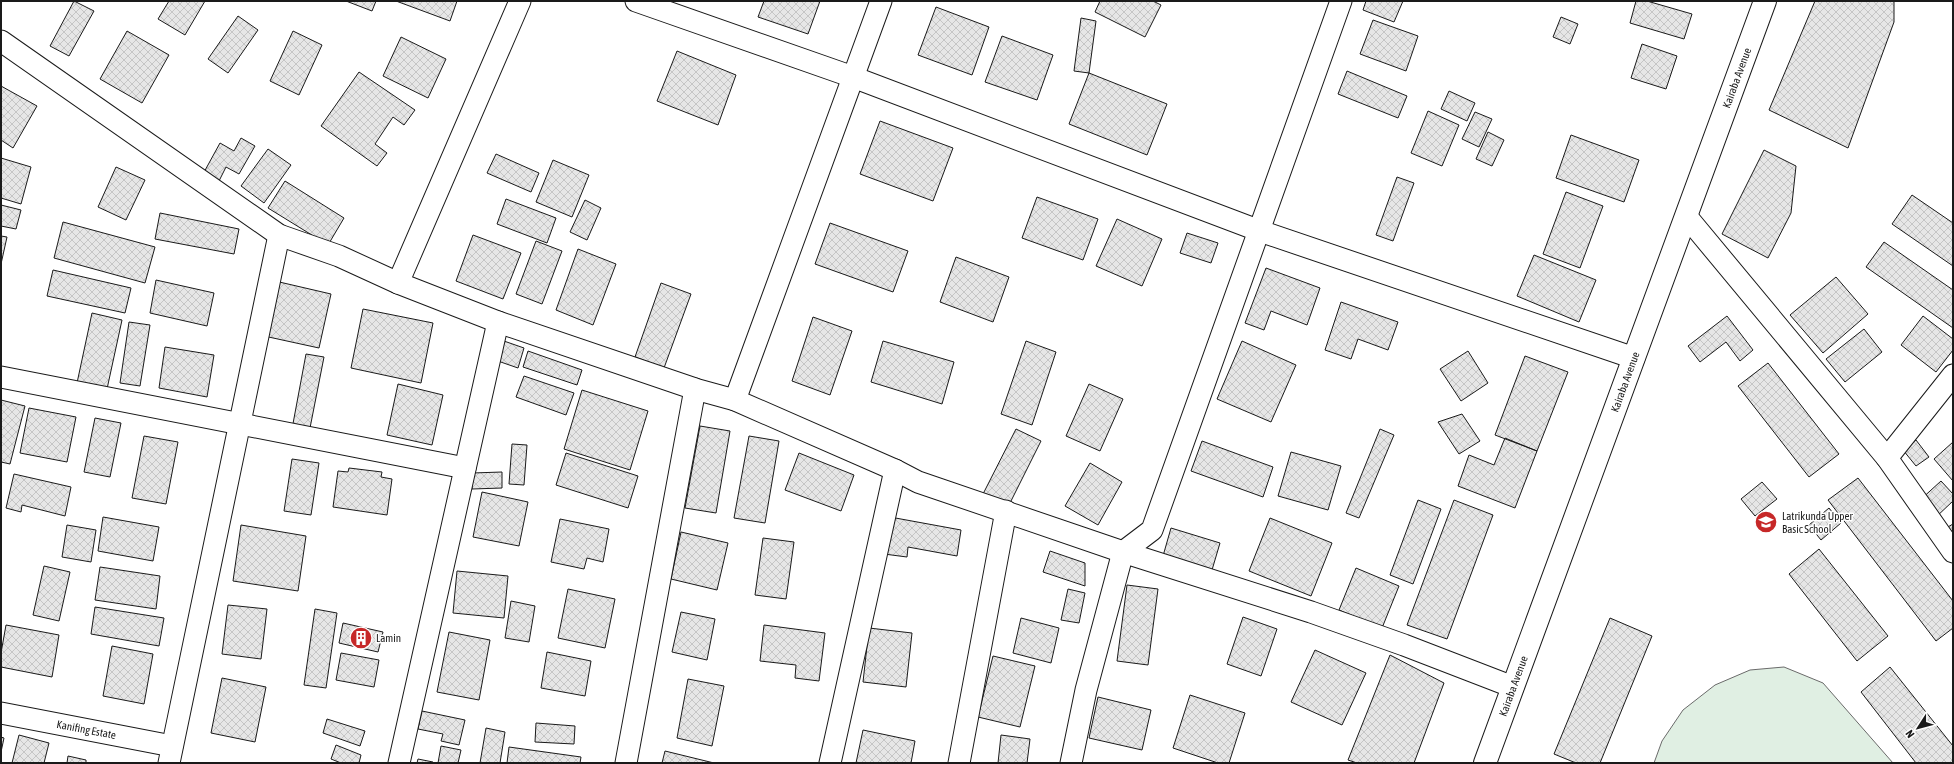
<svg xmlns="http://www.w3.org/2000/svg" width="1954" height="764" font-family="'Asap Condensed',sans-serif">
  <defs>
    <pattern id="building-cross-hatch" width="8" height="8" patternUnits="userSpaceOnUse"><rect width="8" height="8" fill="#e6e6e6"/><path d="M0 0l8 8M0 8l8-8" fill="none" stroke="#c5c5c5"/></pattern>
  </defs>
  <rect width="100%" height="100%" fill="#fff"/>
  <!-- pitch -->
  <path fill="#e0efe3" stroke="#6a6a6a" d="M 1784,667 L 1823,683 L 1893,763 L 1654,763 L 1662,741 L 1683,710 L 1715,685 L 1750,670 Z"/>
  <!-- building -->
  <path fill="url(#building-cross-hatch)" stroke="#1a1a1a" d="M 74,1 L 94,11 L 69,56 L 50,46 Z
    M 169,1 L 205,1 L 185,35 L 158,19 Z
    M 346,1 L 376,1 L 372,11 Z
    M 396,1 L 457,1 L 450,21 Z
    M 764,1 L 820,1 L 808,34 L 758,17 Z
    M 1100,1 L 1153,1 L 1161,5 L 1145,37 L 1095,12 Z
    M 1366,1 L 1403,1 L 1394,22 L 1363,10 Z
    M 1636,1 L 1647,1 L 1692,14 L 1684,39 L 1630,23 Z
    M 1815,1 L 1894,1 L 1894,22 L 1848,148 L 1769,110 Z
    M 936,7 L 989,27 L 972,75 L 918,55 Z
    M 238,16 L 258,30 L 228,73 L 208,59 Z
    M 1561,17 L 1578,24 L 1570,44 L 1553,37 Z
    M 1081,18 L 1096,21 L 1089,73 L 1074,71 Z
    M 1373,20 L 1418,36 L 1406,71 L 1360,54 Z
    M 127,31 L 169,55 L 142,103 L 100,79 Z
    M 293,31 L 322,45 L 299,95 L 270,81 Z
    M 1002,36 L 1053,55 L 1037,100 L 985,82 Z
    M 401,37 L 446,59 L 428,98 L 383,76 Z
    M 1642,44 L 1677,56 L 1666,89 L 1631,78 Z
    M 677,51 L 736,75 L 718,125 L 657,101 Z
    M 1347,71 L 1407,96 L 1398,118 L 1338,94 Z
    M 359,72 L 415,110 L 404,125 L 393,117 L 375,144 L 387,153 L 377,166 L 321,126 Z
    M 1089,73 L 1167,104 L 1147,155 L 1069,124 Z
    M 1,86 L 37,106 L 13,148 L 1,140 Z
    M 1449,91 L 1475,103 L 1467,121 L 1441,109 Z
    M 1428,111 L 1459,125 L 1442,166 L 1411,153 Z
    M 1475,112 L 1492,119 L 1479,147 L 1462,139 Z
    M 880,121 L 953,148 L 933,201 L 860,174 Z
    M 1488,132 L 1504,140 L 1492,166 L 1476,159 Z
    M 1571,135 L 1639,160 L 1624,202 L 1556,178 Z
    M 241,138 L 255,146 L 239,174 L 226,167 L 218,183 L 203,174 L 220,143 L 234,151 Z
    M 268,149 L 291,165 L 264,203 L 241,186 Z
    M 1764,150 L 1796,166 L 1791,213 L 1768,258 L 1722,234 Z
    M 496,154 L 539,173 L 531,192 L 487,173 Z
    M 1,158 L 31,167 L 21,204 L 1,198 Z
    M 553,160 L 589,175 L 572,217 L 536,202 Z
    M 116,167 L 145,180 L 126,220 L 98,207 Z
    M 1397,177 L 1414,183 L 1393,241 L 1376,235 Z
    M 285,181 L 344,218 L 328,245 L 268,208 Z
    M 1566,192 L 1603,206 L 1580,268 L 1543,254 Z
    M 1912,195 L 1953,223 L 1953,266 L 1892,224 Z
    M 1037,197 L 1098,219 L 1083,260 L 1022,238 Z
    M 506,199 L 556,218 L 547,243 L 497,224 Z
    M 585,200 L 601,208 L 587,240 L 570,232 Z
    M 1,205 L 21,210 L 16,229 L 1,226 Z
    M 160,213 L 239,229 L 234,254 L 155,239 Z
    M 1117,219 L 1162,239 L 1142,286 L 1096,266 Z
    M 63,222 L 155,247 L 145,283 L 54,258 Z
    M 830,223 L 908,251 L 893,292 L 815,264 Z
    M 1187,233 L 1218,243 L 1211,263 L 1180,253 Z
    M 473,235 L 521,253 L 503,299 L 456,281 Z
    M 1,236 L 7,237 L 1,264 Z
    M 536,241 L 562,251 L 542,304 L 516,294 Z
    M 1884,242 L 1953,290 L 1953,328 L 1866,267 Z
    M 578,249 L 616,264 L 593,325 L 556,310 Z
    M 1534,255 L 1596,280 L 1579,322 L 1517,296 Z
    M 956,257 L 1009,277 L 993,322 L 940,302 Z
    M 1266,268 L 1320,288 L 1307,325 L 1271,311 L 1264,330 L 1245,323 Z
    M 53,270 L 131,288 L 125,313 L 47,296 Z
    M 1836,277 L 1868,314 L 1823,353 L 1790,315 Z
    M 156,280 L 214,293 L 207,326 L 150,313 Z
    M 275,281 L 331,294 L 319,348 L 264,336 Z
    M 661,283 L 691,294 L 664,368 L 635,357 Z
    M 1341,302 L 1398,322 L 1388,350 L 1358,339 L 1351,359 L 1325,350 Z
    M 363,309 L 433,323 L 421,383 L 351,368 Z
    M 92,313 L 122,320 L 107,389 L 77,383 Z
    M 1727,316 L 1753,350 L 1740,361 L 1726,342 L 1700,362 L 1688,346 Z
    M 1923,316 L 1953,339 L 1953,350 L 1936,372 L 1901,345 Z
    M 813,317 L 852,331 L 830,395 L 792,381 Z
    M 129,322 L 150,325 L 140,386 L 120,383 Z
    M 1864,329 L 1882,352 L 1845,382 L 1826,359 Z
    M 501,340 L 524,348 L 518,368 L 495,360 Z
    M 883,341 L 954,362 L 942,404 L 871,382 Z
    M 1026,341 L 1056,352 L 1032,425 L 1001,414 Z
    M 1242,341 L 1296,365 L 1271,422 L 1217,399 Z
    M 165,347 L 214,355 L 207,397 L 159,388 Z
    M 528,351 L 582,370 L 577,385 L 523,367 Z
    M 1468,351 L 1488,383 L 1461,401 L 1440,369 Z
    M 306,354 L 324,357 L 309,433 L 292,429 Z
    M 1525,356 L 1568,372 L 1537,451 L 1495,435 Z
    M 1768,363 L 1839,454 L 1809,477 L 1738,386 Z
    M 524,376 L 574,393 L 566,415 L 516,397 Z
    M 398,384 L 443,395 L 432,445 L 387,435 Z
    M 1089,384 L 1123,399 L 1100,451 L 1066,436 Z
    M 582,390 L 648,411 L 630,470 L 564,449 Z
    M 1,400 L 25,406 L 10,464 L 1,462 Z
    M 29,408 L 76,417 L 67,462 L 20,453 Z
    M 1462,414 L 1480,441 L 1459,454 L 1438,422 Z
    M 95,418 L 121,423 L 110,477 L 84,472 Z
    M 700,426 L 730,431 L 716,513 L 685,508 Z
    M 1016,429 L 1041,441 L 1008,507 L 983,494 Z
    M 1380,429 L 1394,435 L 1359,518 L 1346,513 Z
    M 144,436 L 178,442 L 166,504 L 132,498 Z
    M 749,436 L 779,441 L 765,523 L 734,518 Z
    M 1505,438 L 1537,451 L 1515,508 L 1458,486 L 1469,455 L 1494,465 Z
    M 1916,440 L 1929,457 L 1916,466 L 1903,450 Z
    M 1202,441 L 1273,467 L 1263,497 L 1191,471 Z
    M 1953,442 L 1953,481 L 1934,459 Z
    M 512,444 L 527,445 L 524,485 L 509,484 Z
    M 1291,452 L 1341,466 L 1328,510 L 1278,496 Z
    M 566,453 L 638,476 L 628,508 L 556,485 Z
    M 799,453 L 854,475 L 841,511 L 785,490 Z
    M 292,459 L 319,463 L 311,515 L 284,511 Z
    M 1090,463 L 1122,482 L 1098,525 L 1065,506 Z
    M 349,468 L 382,472 L 381,477 L 392,479 L 387,515 L 333,507 L 338,471 L 348,472 Z
    M 502,472 L 502,488 L 472,489 L 472,473 Z
    M 14,474 L 71,487 L 65,516 L 22,505 L 21,512 L 6,508 Z
    M 1858,478 L 1953,601 L 1953,628 L 1936,641 L 1828,500 Z
    M 1941,481 L 1953,494 L 1953,501 L 1935,518 L 1919,501 Z
    M 1762,482 L 1777,499 L 1755,516 L 1741,499 Z
    M 482,492 L 528,502 L 519,546 L 473,537 Z
    M 1418,500 L 1441,509 L 1413,584 L 1390,575 Z
    M 1454,500 L 1493,515 L 1447,639 L 1407,625 Z
    M 1829,508 L 1841,523 L 1821,540 L 1809,525 Z
    M 103,517 L 159,527 L 153,561 L 98,551 Z
    M 890,517 L 961,530 L 957,556 L 908,547 L 907,557 L 884,554 Z
    M 1270,518 L 1332,543 L 1311,596 L 1249,571 Z
    M 560,519 L 609,529 L 603,562 L 587,558 L 584,569 L 551,562 Z
    M 1953,524 L 1953,539 L 1941,531 Z
    M 67,525 L 96,530 L 91,562 L 62,557 Z
    M 241,525 L 306,536 L 298,591 L 233,581 Z
    M 1171,528 L 1220,543 L 1212,570 L 1163,556 Z
    M 681,532 L 728,543 L 717,590 L 671,579 Z
    M 763,538 L 794,542 L 786,599 L 755,595 Z
    M 1819,549 L 1888,636 L 1857,661 L 1789,574 Z
    M 1050,551 L 1085,563 L 1085,586 L 1043,572 Z
    M 44,566 L 70,572 L 59,621 L 33,615 Z
    M 100,567 L 160,576 L 156,609 L 95,600 Z
    M 1356,568 L 1399,586 L 1382,628 L 1339,610 Z
    M 457,571 L 508,576 L 504,618 L 453,613 Z
    M 1127,585 L 1158,589 L 1148,665 L 1117,661 Z
    M 568,589 L 615,599 L 605,648 L 558,638 Z
    M 1068,589 L 1085,593 L 1079,623 L 1061,620 Z
    M 511,601 L 535,606 L 529,642 L 505,638 Z
    M 228,605 L 267,609 L 261,659 L 222,654 Z
    M 95,607 L 164,618 L 159,646 L 91,634 Z
    M 315,609 L 337,613 L 326,688 L 304,685 Z
    M 681,612 L 715,619 L 707,660 L 672,652 Z
    M 1243,617 L 1277,629 L 1261,676 L 1227,664 Z
    M 1021,618 L 1059,628 L 1051,663 L 1013,653 Z
    M 1610,618 L 1652,636 L 1600,763 L 1576,763 L 1554,754 Z
    M 343,623 L 383,632 L 378,652 L 339,643 Z
    M 6,625 L 59,635 L 52,677 L 1,667 L 1,653 Z
    M 764,625 L 825,633 L 819,681 L 795,678 L 796,665 L 760,661 Z
    M 869,628 L 912,633 L 906,687 L 863,682 Z
    M 449,632 L 490,640 L 479,700 L 437,692 Z
    M 112,646 L 153,654 L 144,704 L 103,696 Z
    M 1315,650 L 1366,673 L 1342,725 L 1291,702 Z
    M 547,652 L 591,661 L 585,696 L 541,688 Z
    M 341,653 L 379,660 L 374,687 L 336,680 Z
    M 1390,655 L 1444,683 L 1414,763 L 1357,763 L 1348,760 Z
    M 993,656 L 1035,666 L 1020,727 L 978,717 Z
    M 1890,667 L 1953,746 L 1953,763 L 1916,763 L 1861,692 Z
    M 222,678 L 266,687 L 255,742 L 211,733 Z
    M 688,679 L 724,686 L 712,746 L 677,738 Z
    M 1190,695 L 1245,713 L 1229,763 L 1218,763 L 1173,748 Z
    M 1098,697 L 1151,710 L 1142,750 L 1089,738 Z
    M 422,711 L 465,720 L 459,745 L 441,741 L 443,734 L 418,729 Z
    M 327,719 L 365,731 L 360,746 L 323,733 Z
    M 536,723 L 575,726 L 574,744 L 535,742 Z
    M 486,728 L 505,732 L 500,763 L 480,763 Z
    M 863,730 L 915,741 L 911,763 L 856,763 Z
    M 19,735 L 49,743 L 44,763 L 12,763 Z
    M 1001,735 L 1030,739 L 1027,763 L 998,763 Z
    M 1,737 L 4,738 L 1,752 Z
    M 336,745 L 361,755 L 359,763 L 341,763 L 331,759 Z
    M 441,746 L 461,750 L 458,763 L 438,763 Z
    M 509,747 L 581,757 L 580,763 L 507,763 Z
    M 665,751 L 714,763 L 662,763 Z
    M 68,756 L 86,760 L 86,763 L 67,763 Z
    M 418,759 L 433,762 L 432,763 L 417,763 Z"/>
  <g fill="none" stroke-linecap="round" stroke-linejoin="round">
    <!-- street casing -->
    <g stroke="#1a1a1a" stroke-width="23">
      <g id="street">
        <path d="M 636,1 L 853,77 L 1260,231 L 1634,358"/>
        <path d="M 1,41 L 279,235 L 339,256 L 398,283 L 498,322 L 695,389 L 735,400 L 895,470 L 918,482 L 1123,552 L 1311,612 L 1404,645 L 1513,687"/>
        <path d="M 1687,217 L 1887,458 L 1953,552"/>
        <path d="M 398,283 L 520,1"/>
        <path d="M 1,377 L 465,468"/>
        <path d="M 735,400 L 881,1"/>
        <path d="M 1887,458 L 1953,375"/>
        <path id="s1" d="M 1,713 L 172,746"/>
        <path d="M 169,763 L 279,235"/>
        <path d="M 399,763 L 498,322"/>
        <path d="M 626,763 L 695,389"/>
        <path d="M 830,763 L 895,470"/>
        <path d="M 959,763 L 1006,511"/>
        <path d="M 1071,763 L 1086,690 L 1123,552 L 1152,530 L 1341,1"/>
      </g>
    </g>
    <!-- secondary casing -->
    <g stroke="#1a1a1a" stroke-width="24">
      <g id="secondary">
        <path id="s2" d="M 1485,763 L 1765,1"/>
      </g>
    </g>
    <!-- street -->
    <use href="#street" stroke="#fff" stroke-width="21"/>
    <!-- secondary -->
    <use href="#secondary" stroke="#fff" stroke-width="22"/>
  </g>
  <!-- icons -->
  <defs>
    <g id="school-disc" transform="scale(1.15)"><circle r="9.5" fill="#c62828" stroke="#fff"/><path d="M0-5L7-2L0 1L-7-2ZM-4 1L0 2.5L4 1V4Q0 6-4 4Z" fill="#fff"/></g>
    <g id="building-disc" transform="scale(1.15)"><circle r="9.5" fill="#c62828" stroke="#fff"/><path d="M-4-6H4V6H1V3H-1V6H-4ZM-2.5-4.3h1.7v1.8h-1.7ZM.8-4.3h1.7v1.8H.8ZM-2.5-1h1.7V.8h-1.7ZM.8-1h1.7V.8H.8Z" fill="#fff"/></g>
  </defs>
  <g fill-rule="evenodd">
    <use href="#school-disc" x="1766" y="522"/>
    <use href="#building-disc" x="361" y="638"/>
  </g>
  <g text-anchor="middle" dominant-baseline="central" stroke-width="3" stroke-linejoin="round" paint-order="stroke">
    <!-- street labels -->
    <g font-size="11" fill="#1a1a1a" stroke="#fff">
      <text stroke="none"><textPath href="#s2" startOffset="730">Kairaba Avenue</textPath></text>
      <text stroke="none"><textPath href="#s2" startOffset="406">Kairaba Avenue</textPath></text>
      <text stroke="none"><textPath href="#s2" startOffset="82">Kairaba Avenue</textPath></text>
      <text stroke="none"><textPath href="#s1" startOffset="87">Kanifing Estate</textPath></text>
    </g>
    <!-- poi labels -->
    <g font-size="11" fill="#1a1a1a" stroke="#fff" text-anchor="start">
      <text x="1782" y="516">Latrikunda Upper<tspan x="1782" dy="13">Basic School</tspan></text>
      <text x="376" y="638">Lamin</text>
    </g>
  </g>
  <!-- border -->
  <rect width="1954" height="764" fill="none" stroke="#1a1a1a" stroke-width="4"/>
  <!-- north arrow -->
  <g transform="translate(1918 728) rotate(234)" stroke="#ffffff" stroke-width="3" paint-order="stroke">
  <path d="M0-3L7 15L0 10L-7 15Z" fill="#1a1a1a"/>
  <text y="-6" font-size="11" font-weight="bold" text-anchor="middle" fill="#1a1a1a">N</text>
  </g>
</svg>
